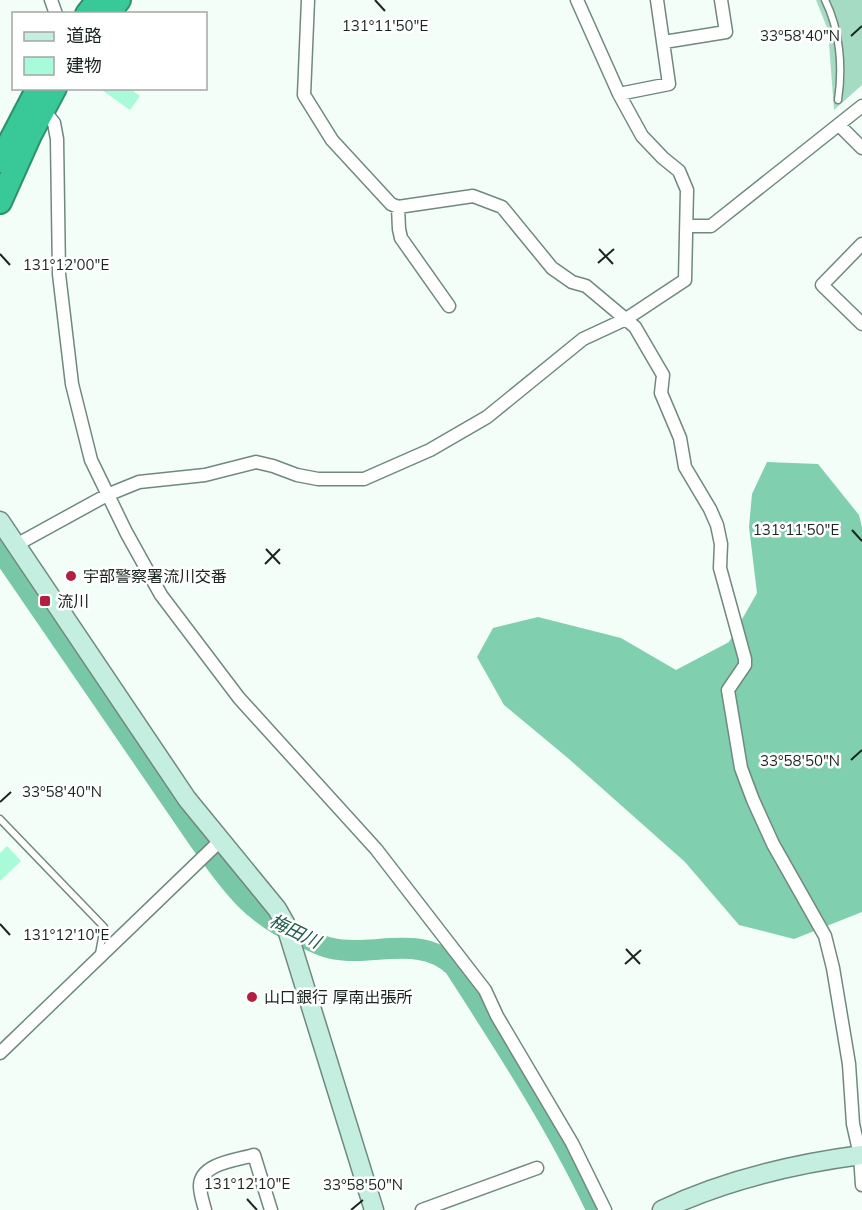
<svg xmlns="http://www.w3.org/2000/svg" width="862" height="1210" font-family="Mulish,'Noto Sans JP',sans-serif">
  <rect width="100%" height="100%" fill="#f3fef9"/>
  <!-- green -->
  <path fill="#a6dbc3" d="M 816,0 L 862,0 L 862,85 L 834,110 L 828,30 Z"/>
  <!-- forest -->
  <path fill="#80d0af" d="M 767,462 L 818,464 L 859,515 L 862,527 L 862,912 L 794,939 L 739,925 L 685,862 L 569,759 L 504,705 L 477,657 L 493,628 L 538,617 L 621,638 L 676,670 L 729,642 L 757,593 L 749,527 L 752,494 Z"/>
  <g fill="none" stroke-linecap="round" stroke-linejoin="round">
    <!-- river -->
    <path stroke="#78c7a7" stroke-width="21" d="M 0,550 L 199,840 C 230,883 250,914 301,936 C 310,940 320,946 330,948 C 372,958 419,933 454,966 C 505,1045 557,1125 597,1210"/>
  </g>
  <!-- building -->
  <path fill="#a9fad8" d="M 99,88 L 129,88 L 140,96 L 130,110 Z
    M 7,846 L 21,861 L 0,881 L 0,853 Z"/>
  <g fill="none" stroke-linecap="round" stroke-linejoin="round">
    <!-- lane casing -->
    <g stroke="#70897e" stroke-width="9">
      <path id="lane" d="M 825,0 C 840,30 843,67 838,100
        M 0,819 L 104,927 L 99,954"/>
    </g>
    <!-- street casing -->
    <g stroke="#70897e" stroke-width="15">
      <path id="street" d="M 51,0 L 56,14
        M 308,0 L 304,95 L 332,140 L 391,204 L 398,207 L 473,196 L 502,207 L 552,268 L 572,282 L 586,286 L 635,327 L 663,375 L 661,393 L 680,438 L 685,467 L 710,509 L 717,525 L 721,544 L 720,568 L 745,659 L 745,665 L 728,690 L 741,768 L 753,800 L 773,844 L 825,936 L 833,968 L 849,1064 L 853,1124 L 860,1155 L 862,1185
        M 664,42 L 726,32 L 721,0
        M 619,94 L 669,84 L 657,0
        M 44,110 L 54,123 L 57,139 L 59,274 L 72,384 L 91,460 L 126,532 L 161,595 L 239,698 L 376,849 L 485,990 L 497,1016 L 572,1143 L 605,1210
        M 839,125 L 862,148
        M 398,207 L 399,229 L 401,238 L 449,306
        M 687,226 L 711,226 L 862,106
        M 862,244 L 822,285 L 862,324
        M 16,545 L 107,495 L 139,482 L 205,475 L 256,462 L 273,466 L 297,475 L 318,479 L 364,479 L 430,450 L 487,417 L 583,339 L 626,319 L 685,280 L 687,190 L 679,171 L 663,158 L 642,136 L 619,94 L 577,0
        M 0,1053 L 221,840
        M 205,1210 C 203,1202 200,1194 200,1186 C 200,1163 238,1160 254,1155 L 271,1210
        M 422,1210 L 537,1168"/>
    </g>
    <!-- secondary casing -->
    <g stroke="#70897e" stroke-width="21">
      <path id="secondary" d="M 0,521 L 187,799 L 277,909 L 285,923 L 374,1210
        M 662,1210 C 725,1180 793,1164 862,1155"/>
    </g>
    <!-- highway casing -->
    <g stroke="#2e8f6e" stroke-width="26">
      <path id="highway" d="M 87,14 L 98,0
        M 108,14 L 119,0
        M 0,161 L 38,88
        M 0,202 L 30,135 L 55,88"/>
    </g>
    <!-- lane -->
    <use href="#lane" stroke="#fff" stroke-width="6"/>
    <!-- street -->
    <use href="#street" stroke="#fff" stroke-width="12"/>
    <!-- secondary -->
    <use href="#secondary" stroke="#c4eee0" stroke-width="18"/>
    <!-- highway -->
    <use href="#highway" stroke="#39c898" stroke-width="22"/>
  </g>
  <!-- ticks -->
  <path fill="none" stroke="#1a2420" stroke-width="2" d="M 375,0 L 385,11M 851,36 L 862,26M 599,249 L 613,264M 0,254 L 10,265M 598,263 L 614,249M 852,530 L 862,541M 266,549 L 280,564M 265,564 L 280,549M 851,760 L 862,750M 0,802 L 11,792M 0,924 L 10,935M 626,949 L 640,964M 625,964 L 641,950M 247,1199 L 257,1210M 351,1210 L 363,1200"/>
  <!-- markers -->
  <g fill="#b3203f" stroke="#fff" stroke-width="2">
    <circle cx="71" cy="576" r="6"/>
    <rect x="39" y="595" width="12" height="12" rx="3"/>
    <circle cx="252" cy="997" r="6"/>
  </g>
  <g text-anchor="middle" dominant-baseline="central" stroke-width="5" stroke-linejoin="round" paint-order="stroke">
    <!-- poi labels -->
    <g font-size="16" fill="#1a2420" stroke="#fff" text-anchor="start">
      <text x="83" y="576">宇部警察署流川交番</text>
      <text x="57" y="601">流川</text>
      <text x="264" y="997">山口銀行 厚南出張所</text>
    </g>
    <!-- water labels -->
    <g font-size="18" font-style="italic" fill="#1f5d47" stroke="#fff">
      <text transform="translate(295 931) rotate(26)">梅田川</text>
    </g>
  </g>
  <g font-size="15" text-anchor="middle" fill="#1a2420" stroke="#fff" stroke-width="5" stroke-linejoin="round" paint-order="stroke">
    <text x="385" y="31">131°11'50"E</text>
    <text x="800" y="41">33°58'40"N</text>
    <text x="66" y="270">131°12'00"E</text>
    <text x="796" y="535">131°11'50"E</text>
    <text x="800" y="766">33°58'50"N</text>
    <text x="62" y="797">33°58'40"N</text>
    <text x="66" y="940">131°12'10"E</text>
    <text x="247" y="1189">131°12'10"E</text>
    <text x="363" y="1190">33°58'50"N</text>
  </g>
  <!-- legend -->
  <rect x="12" y="12" width="195" height="78" fill="#ffffff" stroke="#a3a7a6" stroke-width="1.5"/>
  <rect x="24" y="32" width="30" height="9" fill="#c4eee0" stroke="#a3a7a6" stroke-width="1.5"/>
  <text x="66" y="42" font-size="18" fill="#1a2420">道路</text>
  <rect x="24" y="57" width="30" height="18" fill="#a9fad8" stroke="#a3a7a6" stroke-width="1.5"/>
  <text x="66" y="72" font-size="18" fill="#1a2420">建物</text>
</svg>
